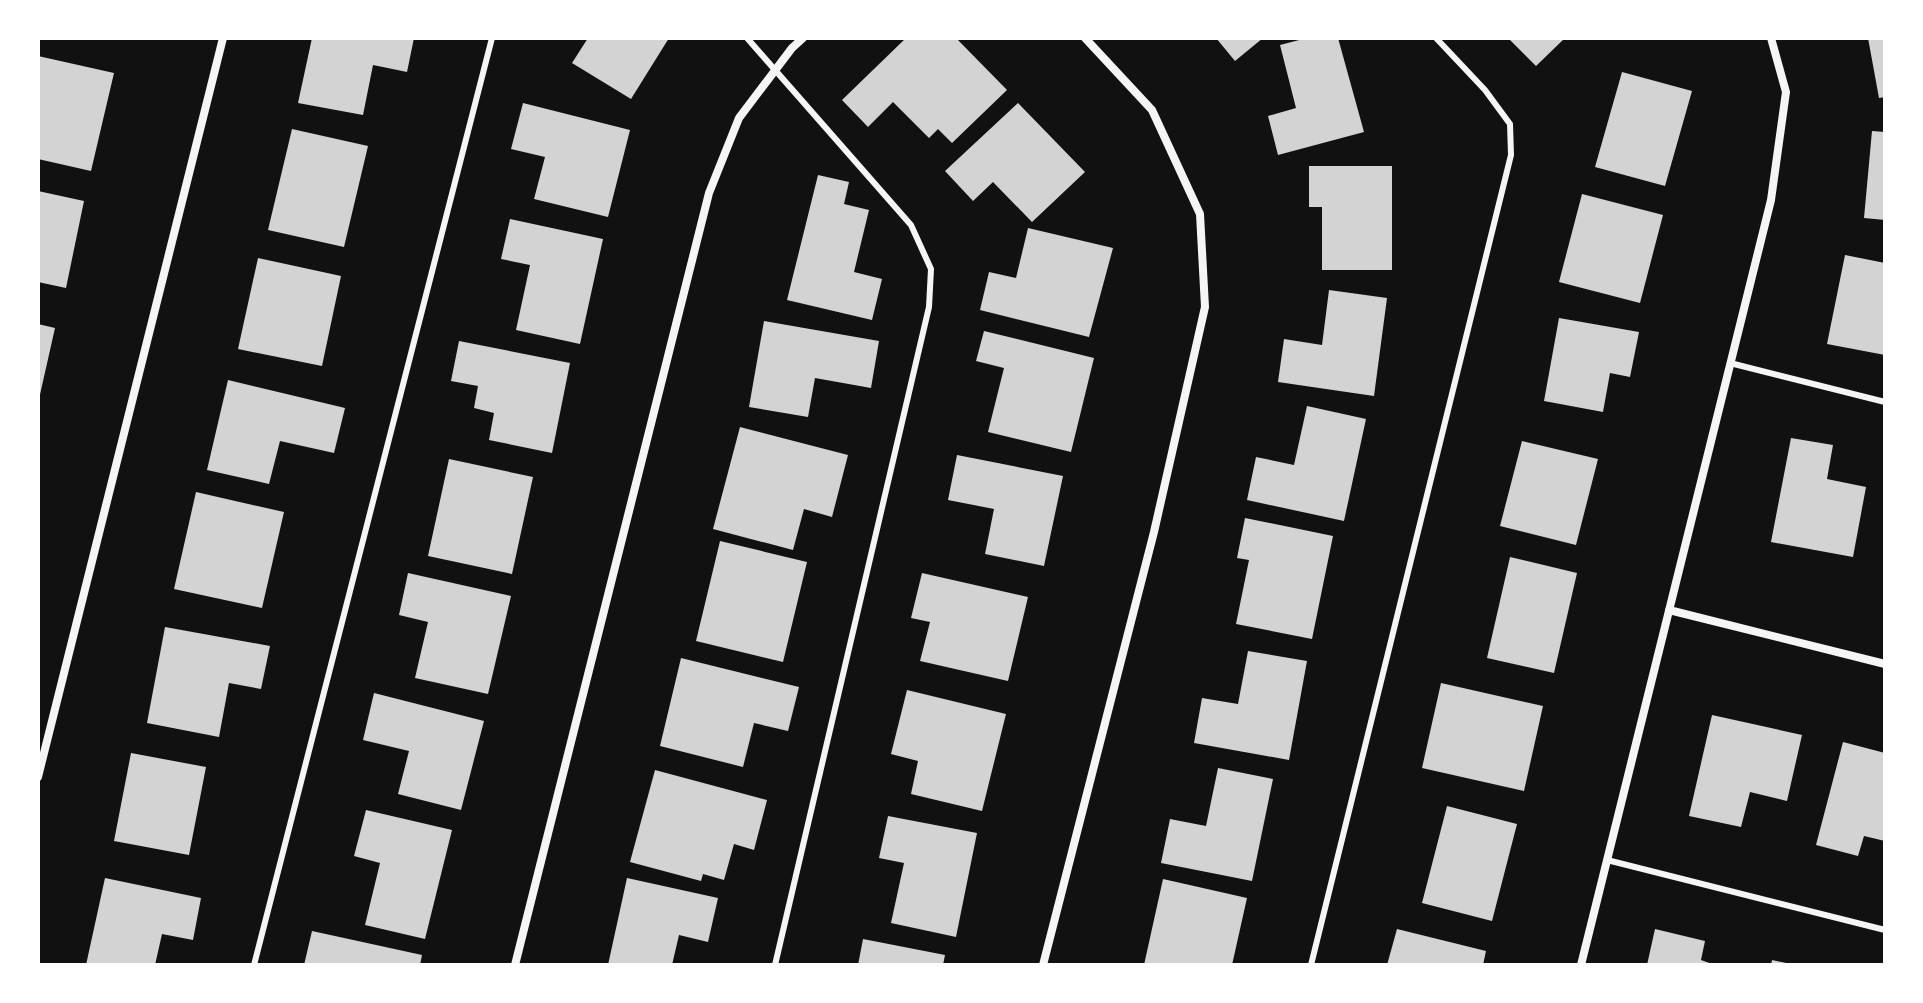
<svg xmlns="http://www.w3.org/2000/svg" width="1923" height="1003" font-family="Inter,sans-serif">
  <rect width="100%" height="100%" fill="#111"/>
  <!-- building -->
  <path fill="#d3d3d3" d="M 312,38 L 414,38 L 407,72 L 373,65 L 363,115 L 298,103 Z
    M 588,38 L 669,38 L 631,99 L 572,63 Z
    M 906,38 L 956,38 L 1007,90 L 952,143 L 938,129 L 929,138 L 893,102 L 868,127 L 842,100 Z
    M 1216,38 L 1263,38 L 1235,61 Z
    M 1307,38 L 1338,38 L 1364,132 L 1278,155 L 1268,116 L 1296,108 L 1280,45 Z
    M 1508,38 L 1565,38 L 1536,66 Z
    M 1868,38 L 1885,38 L 1885,97 L 1879,98 Z
    M 38,56 L 114,73 L 91,171 L 38,159 Z
    M 1622,72 L 1692,91 L 1665,186 L 1595,167 Z
    M 523,103 L 630,130 L 608,217 L 534,199 L 545,157 L 511,149 Z
    M 1018,103 L 1085,172 L 1032,222 L 993,182 L 973,201 L 945,171 Z
    M 292,129 L 368,146 L 344,247 L 268,230 Z
    M 1872,131 L 1885,132 L 1885,220 L 1864,218 Z
    M 1309,166 L 1392,166 L 1392,270 L 1322,270 L 1322,207 L 1309,207 Z
    M 818,175 L 849,182 L 844,204 L 869,210 L 854,272 L 882,279 L 872,320 L 787,300 Z
    M 38,191 L 84,201 L 66,288 L 38,282 Z
    M 1582,194 L 1663,215 L 1640,303 L 1559,282 Z
    M 510,219 L 603,239 L 580,344 L 516,330 L 530,265 L 501,259 Z
    M 1028,228 L 1113,248 L 1089,337 L 980,310 L 989,272 L 1016,278 Z
    M 1845,255 L 1885,263 L 1885,355 L 1827,344 Z
    M 258,258 L 341,276 L 322,366 L 238,349 Z
    M 1329,290 L 1387,298 L 1374,396 L 1278,382 L 1284,339 L 1322,345 Z
    M 1559,318 L 1639,332 L 1630,377 L 1610,373 L 1603,412 L 1544,401 Z
    M 764,321 L 879,341 L 871,388 L 815,378 L 808,417 L 749,407 Z
    M 38,324 L 55,328 L 39,399 L 38,399 Z
    M 984,331 L 1094,358 L 1071,452 L 988,432 L 1004,368 L 976,361 Z
    M 459,341 L 570,363 L 552,453 L 489,440 L 494,413 L 474,408 L 478,386 L 451,381 Z
    M 228,380 L 345,408 L 334,453 L 280,441 L 269,484 L 207,470 Z
    M 1307,406 L 1366,419 L 1344,521 L 1247,500 L 1256,457 L 1294,465 Z
    M 740,427 L 848,455 L 832,517 L 804,509 L 793,550 L 713,529 Z
    M 1791,438 L 1833,445 L 1827,479 L 1866,487 L 1853,557 L 1771,542 Z
    M 1522,441 L 1598,459 L 1576,545 L 1500,526 Z
    M 957,455 L 1063,476 L 1044,566 L 985,554 L 994,509 L 948,500 Z
    M 449,459 L 533,477 L 512,574 L 428,556 Z
    M 196,492 L 284,512 L 262,608 L 174,589 Z
    M 1245,518 L 1333,536 L 1312,639 L 1236,624 L 1249,560 L 1237,558 Z
    M 720,541 L 807,562 L 783,662 L 696,641 Z
    M 1510,557 L 1577,573 L 1554,673 L 1487,658 Z
    M 408,573 L 511,596 L 488,694 L 415,678 L 428,622 L 399,615 Z
    M 922,573 L 1028,597 L 1008,681 L 920,661 L 930,622 L 911,618 Z
    M 165,627 L 270,646 L 261,689 L 229,683 L 219,737 L 147,723 Z
    M 1248,651 L 1307,661 L 1289,760 L 1194,743 L 1202,698 L 1238,704 Z
    M 681,658 L 799,687 L 788,731 L 754,723 L 743,767 L 660,746 Z
    M 1441,683 L 1543,706 L 1524,791 L 1422,768 Z
    M 907,690 L 1006,714 L 982,811 L 911,794 L 918,761 L 891,754 Z
    M 374,693 L 484,721 L 461,810 L 398,794 L 409,751 L 363,740 Z
    M 1712,715 L 1802,735 L 1787,801 L 1750,792 L 1741,827 L 1689,816 Z
    M 1843,742 L 1885,753 L 1885,841 L 1864,836 L 1858,856 L 1816,845 Z
    M 131,753 L 206,767 L 189,855 L 114,841 Z
    M 1218,768 L 1273,779 L 1252,881 L 1161,863 L 1170,819 L 1206,826 Z
    M 655,770 L 767,800 L 754,850 L 734,844 L 724,880 L 703,874 L 701,881 L 630,862 Z
    M 1447,806 L 1517,824 L 1492,921 L 1422,903 Z
    M 366,810 L 452,830 L 425,939 L 365,925 L 380,863 L 354,856 Z
    M 888,816 L 977,833 L 956,937 L 891,923 L 904,863 L 879,858 Z
    M 105,878 L 201,898 L 193,940 L 162,934 L 155,965 L 86,965 Z
    M 627,878 L 718,898 L 708,942 L 679,935 L 672,965 L 608,965 Z
    M 1163,879 L 1247,898 L 1232,965 L 1144,965 Z
    M 1397,929 L 1486,951 L 1483,965 L 1387,965 Z
    M 1655,929 L 1705,941 L 1701,960 L 1715,965 L 1647,965 Z
    M 312,931 L 422,955 L 420,965 L 304,965 Z
    M 863,939 L 945,955 L 943,965 L 858,965 Z
    M 1772,960 L 1791,964 L 1790,965 L 1771,965 Z"/>
  <g fill="none" stroke-linecap="round" stroke-linejoin="round">
    <!-- service -->
    <path stroke="#f5f5f5" stroke-width="6" d="M 747,38 L 911,225 L 931,269 L 929,307 L 775,965
      M 1730,363 L 1885,402
      M 1607,860 L 1885,930
      M 254,965 L 492,38
      M 1311,965 L 1511,155 L 1510,124 L 1485,90 L 1436,38"/>
    <!-- minor -->
    <path stroke="#f5f5f5" stroke-width="8" d="M 1669,610 L 1885,664
      M 38,777 L 223,38
      M 515,965 L 709,193 L 739,118 L 792,48 L 803,38
      M 1043,965 L 1154,532 L 1205,307 L 1200,214 L 1152,110 L 1085,38
      M 1581,965 L 1771,200 L 1786,92 L 1771,38"/>
  </g>
  <!-- border -->
  <rect width="1923" height="1003" fill="none" stroke="#ffffff" stroke-width="80"/>
</svg>
